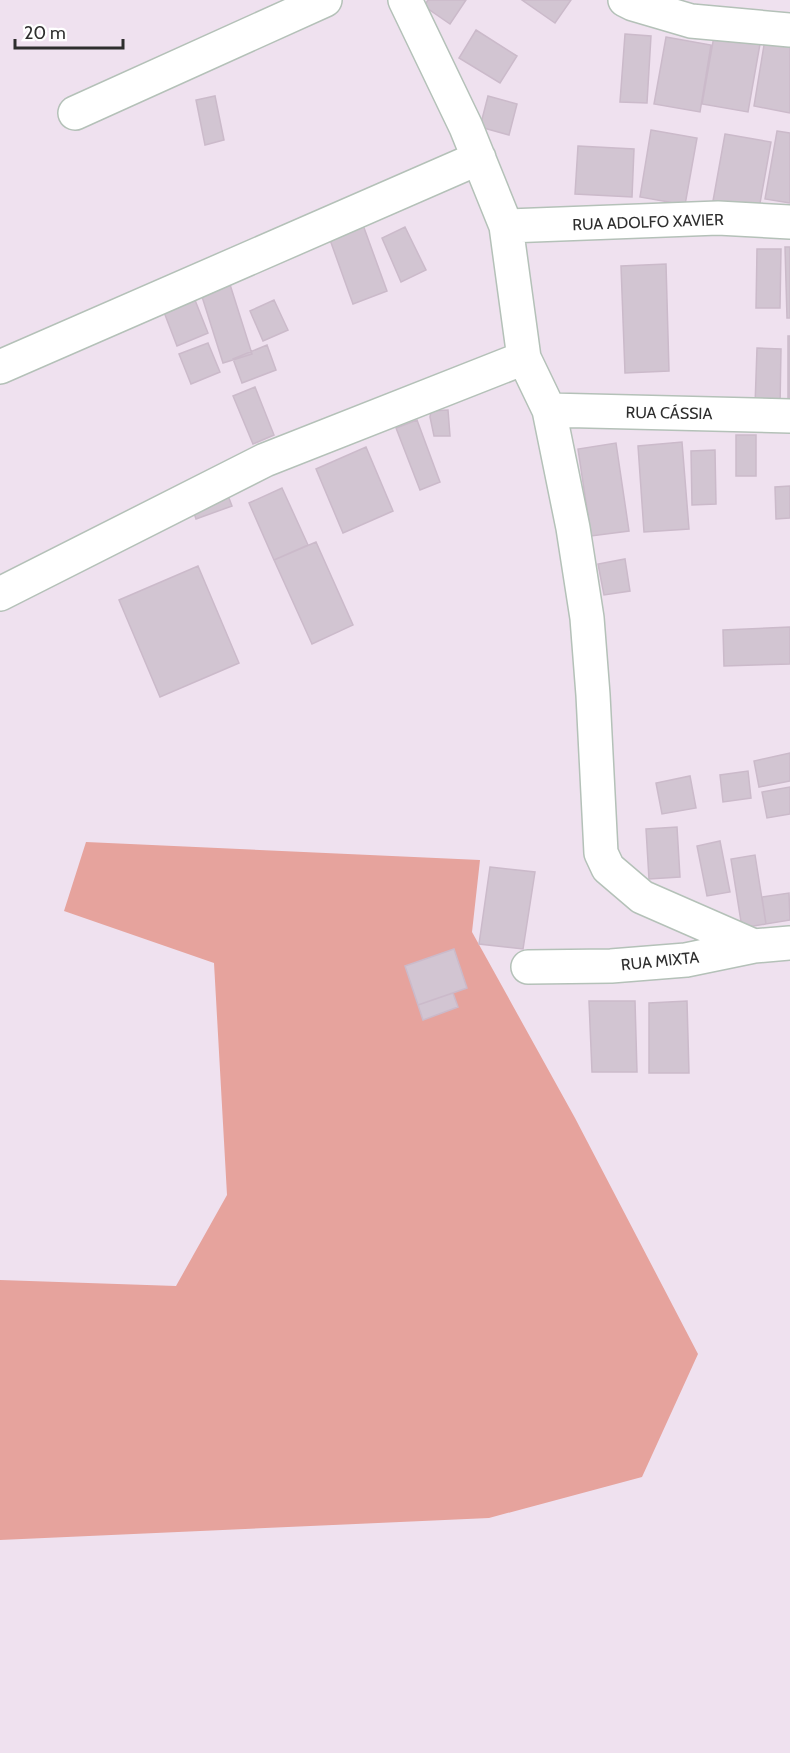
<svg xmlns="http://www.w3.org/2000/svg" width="790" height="1753" font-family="Cabin,sans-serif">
  <rect width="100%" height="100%" fill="#efe1ef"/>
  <!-- green -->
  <path fill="#e6a39d" d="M 86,842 L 480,860 L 472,932 L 575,1118 L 698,1354 L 642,1477 L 489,1518 L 0,1540 L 0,1280 L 176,1286 L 227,1195 L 214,963 L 64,911 Z"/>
  <!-- building -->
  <path fill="#d2c5d2" stroke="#cbbaca" stroke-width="1.5" d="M 428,0 L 466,0 L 450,24 L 424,6 Z
    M 522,0 L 571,0 L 555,23 Z
    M 476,30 L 517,56 L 500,83 L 459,58 Z
    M 625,34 L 651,36 L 647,103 L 620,102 Z
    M 714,36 L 760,44 L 748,112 L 702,104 Z
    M 666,37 L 711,45 L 700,112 L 654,104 Z
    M 765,39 L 790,43 L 790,113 L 754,106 Z
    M 215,96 L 224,140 L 205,145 L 196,100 Z
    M 488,96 L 517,104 L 509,135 L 480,127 Z
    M 651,130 L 697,138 L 685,205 L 640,197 Z
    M 777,131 L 790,133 L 790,203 L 765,199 Z
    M 725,134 L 771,142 L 759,209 L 713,201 Z
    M 578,146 L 634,149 L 632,197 L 575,194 Z
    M 363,225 L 387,291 L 353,304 L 329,237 Z
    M 405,227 L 426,270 L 401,282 L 382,238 Z
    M 785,247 L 790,247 L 790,318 L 787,318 Z
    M 757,249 L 781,249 L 780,308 L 756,308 Z
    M 666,264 L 669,371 L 625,373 L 621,266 Z
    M 227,275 L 252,354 L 223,363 L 198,284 Z
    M 193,295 L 208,333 L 177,346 L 162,307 Z
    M 274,300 L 288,330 L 263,341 L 250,311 Z
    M 788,336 L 790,336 L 790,408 L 788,408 Z
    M 208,343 L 220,372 L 191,384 L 179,354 Z
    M 267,345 L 276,370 L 242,383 L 233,359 Z
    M 757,348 L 781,349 L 780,407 L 755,406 Z
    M 255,387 L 274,435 L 253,444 L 233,396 Z
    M 448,410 L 450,436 L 434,436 L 430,417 L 431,411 Z
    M 417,420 L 440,482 L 420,490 L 396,428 Z
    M 736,435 L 756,435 L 756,476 L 736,476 Z
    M 682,442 L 689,529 L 644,532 L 638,446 Z
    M 616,443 L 629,531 L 591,536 L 578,449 Z
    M 366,447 L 393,511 L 343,533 L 316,469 Z
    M 715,450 L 716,504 L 692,505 L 691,451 Z
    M 224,485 L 232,506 L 196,519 L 189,498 Z
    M 790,486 L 790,518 L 776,519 L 775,487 Z
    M 282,488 L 308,545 L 274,560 L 249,503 Z
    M 316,542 L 353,625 L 312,644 L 274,560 Z
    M 625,559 L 630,591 L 604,595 L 598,564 Z
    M 198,566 L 239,663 L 160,697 L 119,600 Z
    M 790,627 L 790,664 L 724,666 L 723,630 Z
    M 790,753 L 790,781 L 759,787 L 754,761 Z
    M 748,771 L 751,798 L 723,802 L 720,775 Z
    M 690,776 L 696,808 L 662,814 L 656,783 Z
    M 790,787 L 790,814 L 767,818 L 762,792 Z
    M 677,827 L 680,877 L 649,879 L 646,829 Z
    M 720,841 L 730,892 L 707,896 L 697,846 Z
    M 755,855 L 766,924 L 742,928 L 731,859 Z
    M 490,867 L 535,872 L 523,949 L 479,944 Z
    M 789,893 L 790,920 L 766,924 L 762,897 Z
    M 454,949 L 467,988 L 418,1005 L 405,966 Z
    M 453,993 L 458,1007 L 423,1020 L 418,1005 Z
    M 589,1001 L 635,1001 L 637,1072 L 592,1072 Z
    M 687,1001 L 689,1073 L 649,1073 L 649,1003 Z"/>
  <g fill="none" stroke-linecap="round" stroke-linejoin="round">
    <!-- minor casing -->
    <g stroke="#b4c1b8" stroke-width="36">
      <path id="minor" d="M 405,0 L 466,127 L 506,226 L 524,358 L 549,410 L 573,528 L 587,618 L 593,695 L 601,853 L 608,868 L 642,897 L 754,946
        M 625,0 L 633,4 L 691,21 L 790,30
        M 75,113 L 325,0
        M 506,226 L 718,218 L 790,222
        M 0,367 L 479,158
        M 549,410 L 790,416
        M 0,594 L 265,460 L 524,358
        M 528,967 L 611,966 L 686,960 L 754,946 L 790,943"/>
    </g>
    <!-- minor -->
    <use href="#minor" stroke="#fff" stroke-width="33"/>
  </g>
  <g text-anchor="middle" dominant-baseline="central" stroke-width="4.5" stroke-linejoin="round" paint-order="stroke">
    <!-- street labels -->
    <g font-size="16" fill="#2e2e2e" stroke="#fff">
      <text transform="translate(648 222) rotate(-2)">RUA ADOLFO XAVIER</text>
      <text transform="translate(669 413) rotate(1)">RUA CÁSSIA</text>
      <text transform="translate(660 961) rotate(-6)">RUA MIXTA</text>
    </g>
  </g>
  <!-- scale -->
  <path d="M15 39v9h108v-9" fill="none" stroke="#2e2e2e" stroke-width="3"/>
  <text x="24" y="39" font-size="18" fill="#2e2e2e" stroke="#ffffff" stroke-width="4.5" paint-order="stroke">20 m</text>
</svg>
